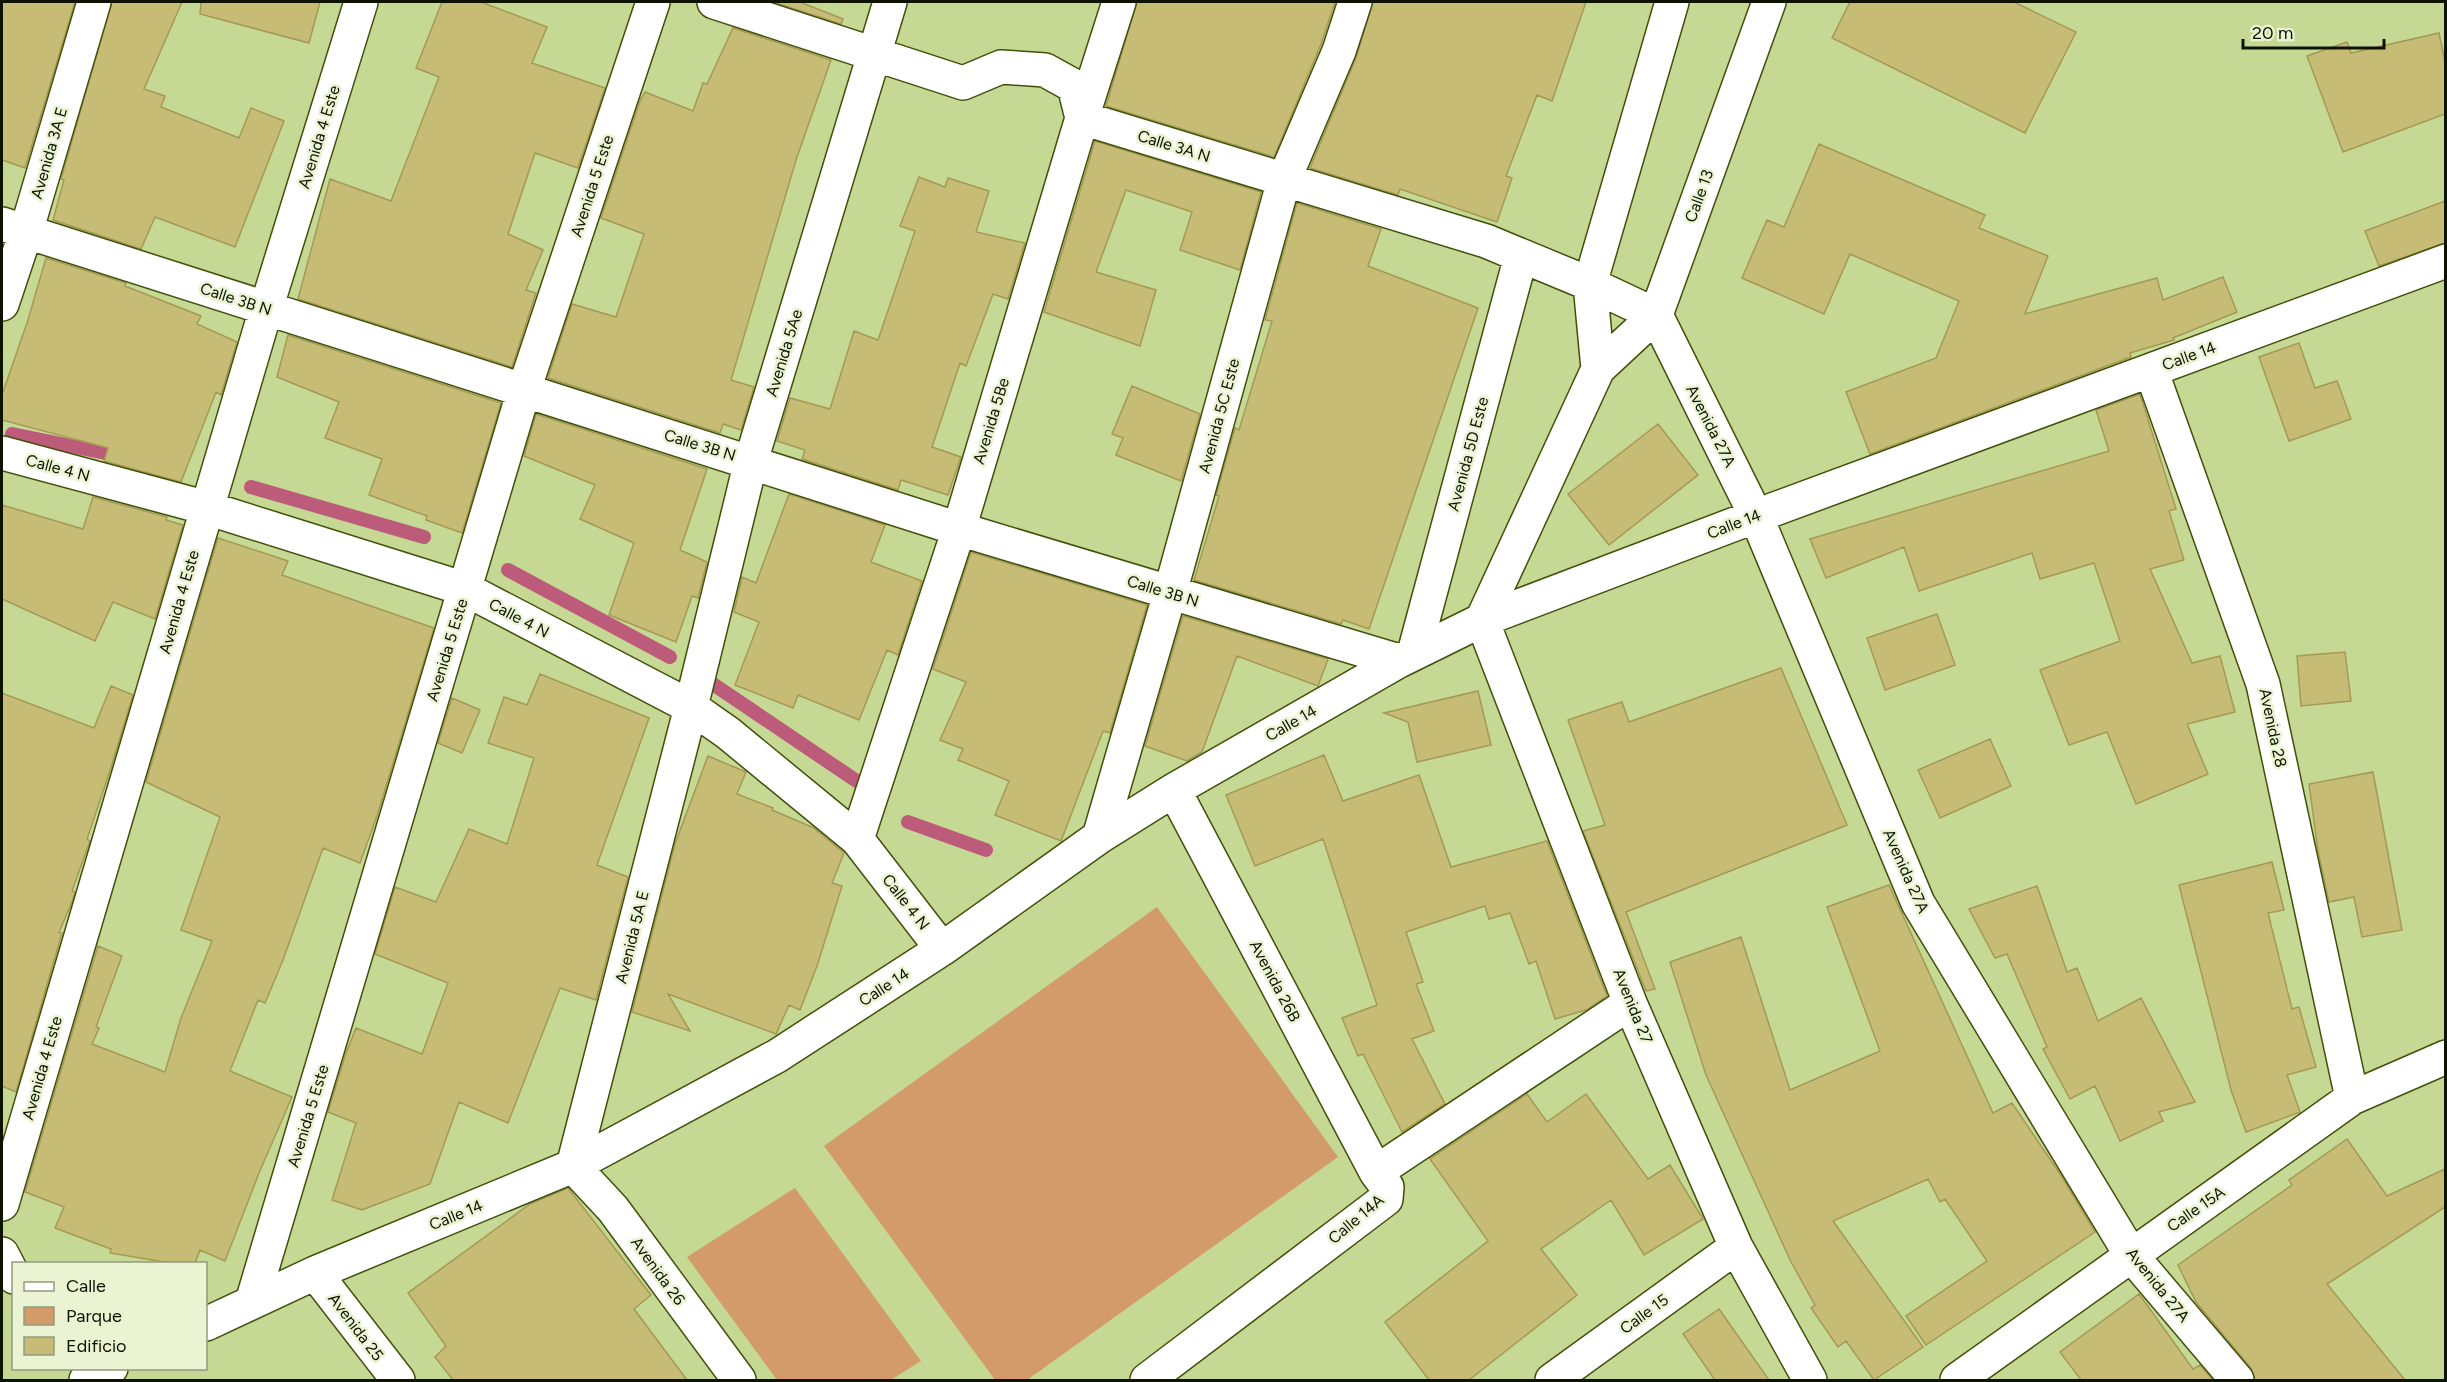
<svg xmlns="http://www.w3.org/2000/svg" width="2447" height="1382" font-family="Figtree,sans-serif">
  <rect width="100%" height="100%" fill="#c5d894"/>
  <!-- green -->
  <path fill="#d39b6a" d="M 1157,907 L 1338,1157 L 1027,1380 L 995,1380 L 824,1146 Z
    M 795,1188 L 921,1361 L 891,1380 L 777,1380 L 687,1257 Z"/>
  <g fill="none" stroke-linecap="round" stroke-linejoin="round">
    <!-- stream -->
    <path stroke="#bd5b7b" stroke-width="14" d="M 12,434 L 125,457
      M 251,487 L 424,537
      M 508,570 L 670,657
      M 707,680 L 864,786
      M 908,822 L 986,850"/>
  </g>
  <!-- building -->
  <path fill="#c6bc76" stroke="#a49a54" stroke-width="1.5" d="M 2,2 L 75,2 L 25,168 L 2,160 Z
    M 112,2 L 182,2 L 144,89 L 165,96 L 161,107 L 239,138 L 251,108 L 284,121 L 235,247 L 155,217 L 141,249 L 53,220 L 64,180 L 61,179 Z
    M 201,2 L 320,2 L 309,43 L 200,14 Z
    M 442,2 L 481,2 L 547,27 L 532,63 L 605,88 L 578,168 L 535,153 L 508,234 L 543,250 L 526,290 L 536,293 L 512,367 L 298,299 L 330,179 L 391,201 L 439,77 L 416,68 Z
    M 773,2 L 800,2 L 843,19 L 841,24 Z
    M 1137,2 L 1335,2 L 1321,44 L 1274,157 L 1106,106 Z
    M 1373,2 L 1586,2 L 1552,101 L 1537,95 L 1506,176 L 1512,178 L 1497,222 L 1400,189 L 1398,195 L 1310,168 L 1356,58 Z
    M 1850,2 L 2014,2 L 2076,32 L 2025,133 L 1832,38 Z
    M 733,28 L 831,60 L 796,160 L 731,380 L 754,387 L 741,430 L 723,424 L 720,433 L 548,378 L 572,304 L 616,317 L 644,234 L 601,218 L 640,101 L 645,92 L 693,111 L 703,83 L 707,84 Z
    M 2439,33 L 2445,62 L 2445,114 L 2343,152 L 2307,56 L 2347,42 L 2351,53 Z
    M 1095,141 L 1261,192 L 1240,270 L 1180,250 L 1192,212 L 1126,190 L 1096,272 L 1156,290 L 1140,346 L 1044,312 Z
    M 1819,144 L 1985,215 L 1979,228 L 2048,256 L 2025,314 L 2157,278 L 2163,300 L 2223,277 L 2237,312 L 2173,338 L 2174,340 L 2130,353 L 2131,357 L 1870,454 L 1846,392 L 1936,358 L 1959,301 L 1850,254 L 1824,314 L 1742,278 L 1767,220 L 1784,227 Z
    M 919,177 L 945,187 L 948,178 L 989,191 L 976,232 L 1025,243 L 1008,299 L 993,294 L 966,366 L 960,363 L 932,447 L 961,457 L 948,495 L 901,480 L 898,490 L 802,459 L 805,450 L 777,441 L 790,398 L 830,409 L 854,331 L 878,340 L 915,231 L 900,226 Z
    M 2445,201 L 2445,243 L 2379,266 L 2365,231 Z
    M 1297,203 L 1381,229 L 1368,266 L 1478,308 L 1369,629 L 1343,620 L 1341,624 L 1194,580 L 1219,496 L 1216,495 L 1235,428 L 1239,430 L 1272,321 L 1265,320 Z
    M 46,258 L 126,283 L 125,286 L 201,316 L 197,324 L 237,342 L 221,395 L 216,392 L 181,482 L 104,461 L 108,448 L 2,420 L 2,395 L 28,320 Z
    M 288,335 L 501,403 L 462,533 L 426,520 L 427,516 L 369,495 L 382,459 L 325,438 L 339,402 L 277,377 Z
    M 2299,343 L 2315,388 L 2337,381 L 2351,419 L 2289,441 L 2259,357 Z
    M 1132,386 L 1200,414 L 1181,481 L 1116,455 L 1123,438 L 1112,434 Z
    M 2140,394 L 2176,509 L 2169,511 L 2184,560 L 2150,569 L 2192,663 L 2220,656 L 2235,712 L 2187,724 L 2208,774 L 2136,804 L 2107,732 L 2069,745 L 2040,670 L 2120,641 L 2094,563 L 2040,579 L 2032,553 L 1919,591 L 1904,547 L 1826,578 L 1810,539 L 2109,451 L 2096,410 Z
    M 536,414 L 707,469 L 680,550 L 707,562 L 698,598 L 692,596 L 676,642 L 609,615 L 634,543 L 580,519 L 595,485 L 524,456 Z
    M 1658,424 L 1698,475 L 1609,545 L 1568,494 Z
    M 789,494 L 885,525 L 871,562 L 922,581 L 898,655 L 887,650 L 859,720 L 798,695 L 793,708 L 735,685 L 759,622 L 734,612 L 742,577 L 756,583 Z
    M 93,497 L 167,517 L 166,520 L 183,525 L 155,619 L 113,602 L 95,641 L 2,599 L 2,505 L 83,529 Z
    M 218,538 L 288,561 L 282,575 L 434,628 L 377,816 L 360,863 L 323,848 L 283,960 L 265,1003 L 258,1000 L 230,1071 L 292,1097 L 259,1173 L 225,1261 L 200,1250 L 195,1263 L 170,1263 L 110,1253 L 111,1249 L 55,1228 L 64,1207 L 25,1192 L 98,946 L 122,956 L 96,1027 L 99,1028 L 92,1044 L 165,1072 L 181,1018 L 212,941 L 181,930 L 220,817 L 146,782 Z
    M 971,552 L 1147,605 L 1110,733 L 1103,731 L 1061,841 L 995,815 L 1009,781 L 958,760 L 963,749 L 940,740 L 966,682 L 933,669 Z
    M 1937,614 L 1955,665 L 1885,690 L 1867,638 Z
    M 1183,616 L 1328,659 L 1318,686 L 1237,656 L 1202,752 L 1187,761 L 1145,746 Z
    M 2345,652 L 2351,701 L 2301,706 L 2297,656 Z
    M 1781,668 L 1847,825 L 1626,912 L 1655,989 L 1646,991 L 1583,831 L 1605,825 L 1568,720 L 1622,702 L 1629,722 Z
    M 540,674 L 649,718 L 597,865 L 628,877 L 596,1000 L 560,988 L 508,1123 L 459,1102 L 430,1184 L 362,1210 L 332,1200 L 356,1123 L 328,1112 L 345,1056 L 356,1028 L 422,1054 L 448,983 L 375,954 L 395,887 L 436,902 L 469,829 L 507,844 L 534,758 L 488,743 L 504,697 L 527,705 Z
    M 111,686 L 133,695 L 109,774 L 87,839 L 90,841 L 72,891 L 75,892 L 72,902 L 59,932 L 62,933 L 16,1092 L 2,1086 L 2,693 L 94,728 Z
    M 1478,691 L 1491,745 L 1417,762 L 1408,722 L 1384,713 Z
    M 452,698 L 480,710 L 462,753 L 438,743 Z
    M 1990,739 L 2011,786 L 1940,818 L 1918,770 Z
    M 1324,755 L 1343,801 L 1419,775 L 1451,867 L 1547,841 L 1607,996 L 1586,1010 L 1555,1019 L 1536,961 L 1529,964 L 1510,913 L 1489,919 L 1485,906 L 1406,932 L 1423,982 L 1416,984 L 1434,1031 L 1412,1039 L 1445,1104 L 1402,1132 L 1363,1054 L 1358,1056 L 1342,1018 L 1377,1005 L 1323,839 L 1255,866 L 1226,795 Z
    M 708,756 L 746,772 L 737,794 L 773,808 L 772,810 L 814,828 L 844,853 L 832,883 L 842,886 L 817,966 L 800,1010 L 789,1005 L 776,1034 L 668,994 L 690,1031 L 632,1012 L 675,844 Z
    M 2373,772 L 2402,930 L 2362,937 L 2354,897 L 2329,902 L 2318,851 L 2309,784 Z
    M 2272,862 L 2284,910 L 2268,913 L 2292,1009 L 2299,1007 L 2316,1067 L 2287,1075 L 2300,1112 L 2246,1132 L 2231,1090 L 2179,885 Z
    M 1889,885 L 1993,1113 L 2012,1103 L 2062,1177 L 2095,1232 L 1926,1345 L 1906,1316 L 1987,1261 L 1945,1199 L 1940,1202 L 1928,1179 L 1833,1221 L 1923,1347 L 1874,1380 L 1846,1341 L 1838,1347 L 1811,1308 L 1815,1305 L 1791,1262 L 1706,1075 L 1670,962 L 1741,937 L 1790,1090 L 1880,1051 L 1827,907 Z
    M 2037,886 L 2067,972 L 2077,968 L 2098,1021 L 2141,998 L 2195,1102 L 2159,1112 L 2163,1121 L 2120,1141 L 2095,1086 L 2070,1099 L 2043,1049 L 2047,1047 L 2007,954 L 1995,958 L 1969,909 Z
    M 1527,1094 L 1547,1122 L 1586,1094 L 1648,1179 L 1670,1165 L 1703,1219 L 1644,1255 L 1611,1200 L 1541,1249 L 1577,1295 L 1469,1380 L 1429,1380 L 1385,1322 L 1488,1241 L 1430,1159 Z
    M 2347,1139 L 2387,1196 L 2445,1169 L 2445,1207 L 2327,1284 L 2405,1380 L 2255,1380 L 2251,1368 L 2196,1302 L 2178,1265 L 2292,1185 L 2289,1180 Z
    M 568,1188 L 651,1295 L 634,1309 L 687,1380 L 453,1380 L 435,1357 L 446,1346 L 408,1293 L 530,1204 Z
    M 2139,1294 L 2193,1369 L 2200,1365 L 2213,1380 L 2081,1380 L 2060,1352 Z
    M 1719,1309 L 1769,1380 L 1715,1380 L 1683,1334 Z"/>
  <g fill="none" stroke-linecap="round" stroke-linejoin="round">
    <!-- minor casing -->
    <g stroke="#42500a" stroke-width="36">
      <path id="minor" d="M 714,2 L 963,83 L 1001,67 L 1045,70 L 1074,86 L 1082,118 L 1486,241 L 1590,284 L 1656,315
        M 1769,2 L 1656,315 L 1598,369 L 1482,620 L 1630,1003 L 1736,1247 L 1810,1380
        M 2,224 L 959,529 L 1399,661
        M 2,304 L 26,232 L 94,2
        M 1656,315 L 1756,516 L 1918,903 L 2131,1255 L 2237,1380
        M 1598,369 L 1590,284 L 1672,2
        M 2151,370 L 2263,684 L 2352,1098
        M 2,453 L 207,508 L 465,589 L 691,707 L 728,733 L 857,839 L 942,949
        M 1414,653 L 1521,256
        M 1174,790 L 1376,1172
        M 1099,837 L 1170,593 L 1284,180 L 1339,51 L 1355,2
        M 857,839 L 959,529 L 1082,118 L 1119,2
        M 573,1166 L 691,707 L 751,461 L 890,2
        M 573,1166 L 613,1209 L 739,1380
        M 2,1204 L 266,309 L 361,2
        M 2,1254 L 14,1277
        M 315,1273 L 398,1380
        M 252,1302 L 524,390 L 653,2
        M 206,1324 L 315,1273 L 573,1166 L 777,1056 L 942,949 L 1099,837 L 1174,790 L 1399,661 L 1482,620 L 1756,516 L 2446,261
        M 86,1380 L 111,1368
        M 1147,1380 L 1386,1199 L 1387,1187 L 1376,1172 L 1630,1003
        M 1552,1380 L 1736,1247
        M 1957,1380 L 2352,1098 L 2446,1057"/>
    </g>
    <!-- minor -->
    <use href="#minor" stroke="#fff" stroke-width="33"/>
  </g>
  <g text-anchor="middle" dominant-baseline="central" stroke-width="5" stroke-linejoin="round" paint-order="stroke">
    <!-- street labels -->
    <g font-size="16" fill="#0e1300" stroke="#eaf4d3">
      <text transform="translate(319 137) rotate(-73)">Avenida 4 Este</text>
      <text transform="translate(1174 146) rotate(17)">Calle 3A N</text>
      <text transform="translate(49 153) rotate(-74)">Avenida 3A E</text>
      <text transform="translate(592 186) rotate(-72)">Avenida 5 Este</text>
      <text transform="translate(1699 196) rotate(-70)">Calle 13</text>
      <text transform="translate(236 299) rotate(18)">Calle 3B N</text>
      <text transform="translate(784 353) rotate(-73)">Avenida 5Ae</text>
      <text transform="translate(2189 356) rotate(-20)">Calle 14</text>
      <text transform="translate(1219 416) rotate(-75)">Avenida 5C Este</text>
      <text transform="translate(991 421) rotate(-73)">Avenida 5Be</text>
      <text transform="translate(1711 426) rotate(63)">Avenida 27A</text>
      <text transform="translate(700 445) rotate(17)">Calle 3B N</text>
      <text transform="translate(1468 454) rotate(-75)">Avenida 5D Este</text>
      <text transform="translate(58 468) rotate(15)">Calle 4 N</text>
      <text transform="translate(1734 524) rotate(-21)">Calle 14</text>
      <text transform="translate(1163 591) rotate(17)">Calle 3B N</text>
      <text transform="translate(179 602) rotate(-74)">Avenida 4 Este</text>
      <text transform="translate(519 618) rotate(28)">Calle 4 N</text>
      <text transform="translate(447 650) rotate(-73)">Avenida 5 Este</text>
      <text transform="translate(1291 723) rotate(-30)">Calle 14</text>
      <text transform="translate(2273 728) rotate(78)">Avenida 28</text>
      <text transform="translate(1906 871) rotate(66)">Avenida 27A</text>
      <text transform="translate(906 902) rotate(52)">Calle 4 N</text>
      <text transform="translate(632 937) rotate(-76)">Avenida 5A E</text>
      <text transform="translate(1275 981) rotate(62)">Avenida 26B</text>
      <text transform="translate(884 987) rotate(-33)">Calle 14</text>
      <text transform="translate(1633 1006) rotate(68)">Avenida 27</text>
      <text transform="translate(42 1068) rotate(-74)">Avenida 4 Este</text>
      <text transform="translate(308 1116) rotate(-73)">Avenida 5 Este</text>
      <text transform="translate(2196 1209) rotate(-35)">Calle 15A</text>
      <text transform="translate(456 1215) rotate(-22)">Calle 14</text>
      <text transform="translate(1356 1219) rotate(-40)">Calle 14A</text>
      <text transform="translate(658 1271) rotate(54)">Avenida 26</text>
      <text transform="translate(2158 1285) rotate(51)">Avenida 27A</text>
      <text transform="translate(1644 1314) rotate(-36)">Calle 15</text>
      <text transform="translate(356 1327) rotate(53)">Avenida 25</text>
    </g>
  </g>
  <!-- border -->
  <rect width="2447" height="1382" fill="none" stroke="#0e1300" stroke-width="6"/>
  <!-- legend -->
  <rect x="12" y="1262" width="195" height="108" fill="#eaf4d3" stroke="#929a7f" stroke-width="1.5"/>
  <rect x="24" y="1282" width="30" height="9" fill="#ffffff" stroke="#929a7f" stroke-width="1.5"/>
  <text x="66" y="1292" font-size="18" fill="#0e1300">Calle</text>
  <rect x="24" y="1307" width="30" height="18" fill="#d39b6a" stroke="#929a7f" stroke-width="1.5"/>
  <text x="66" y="1322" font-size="18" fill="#0e1300">Parque</text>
  <rect x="24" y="1337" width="30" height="18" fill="#c6bc76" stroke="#929a7f" stroke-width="1.5"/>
  <text x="66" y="1352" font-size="18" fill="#0e1300">Edificio</text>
  <!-- scale -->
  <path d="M2243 39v9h141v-9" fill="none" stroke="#0e1300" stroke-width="3"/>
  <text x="2252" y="39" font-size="18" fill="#0e1300" stroke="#eaf4d3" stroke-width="4.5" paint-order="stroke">20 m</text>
</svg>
